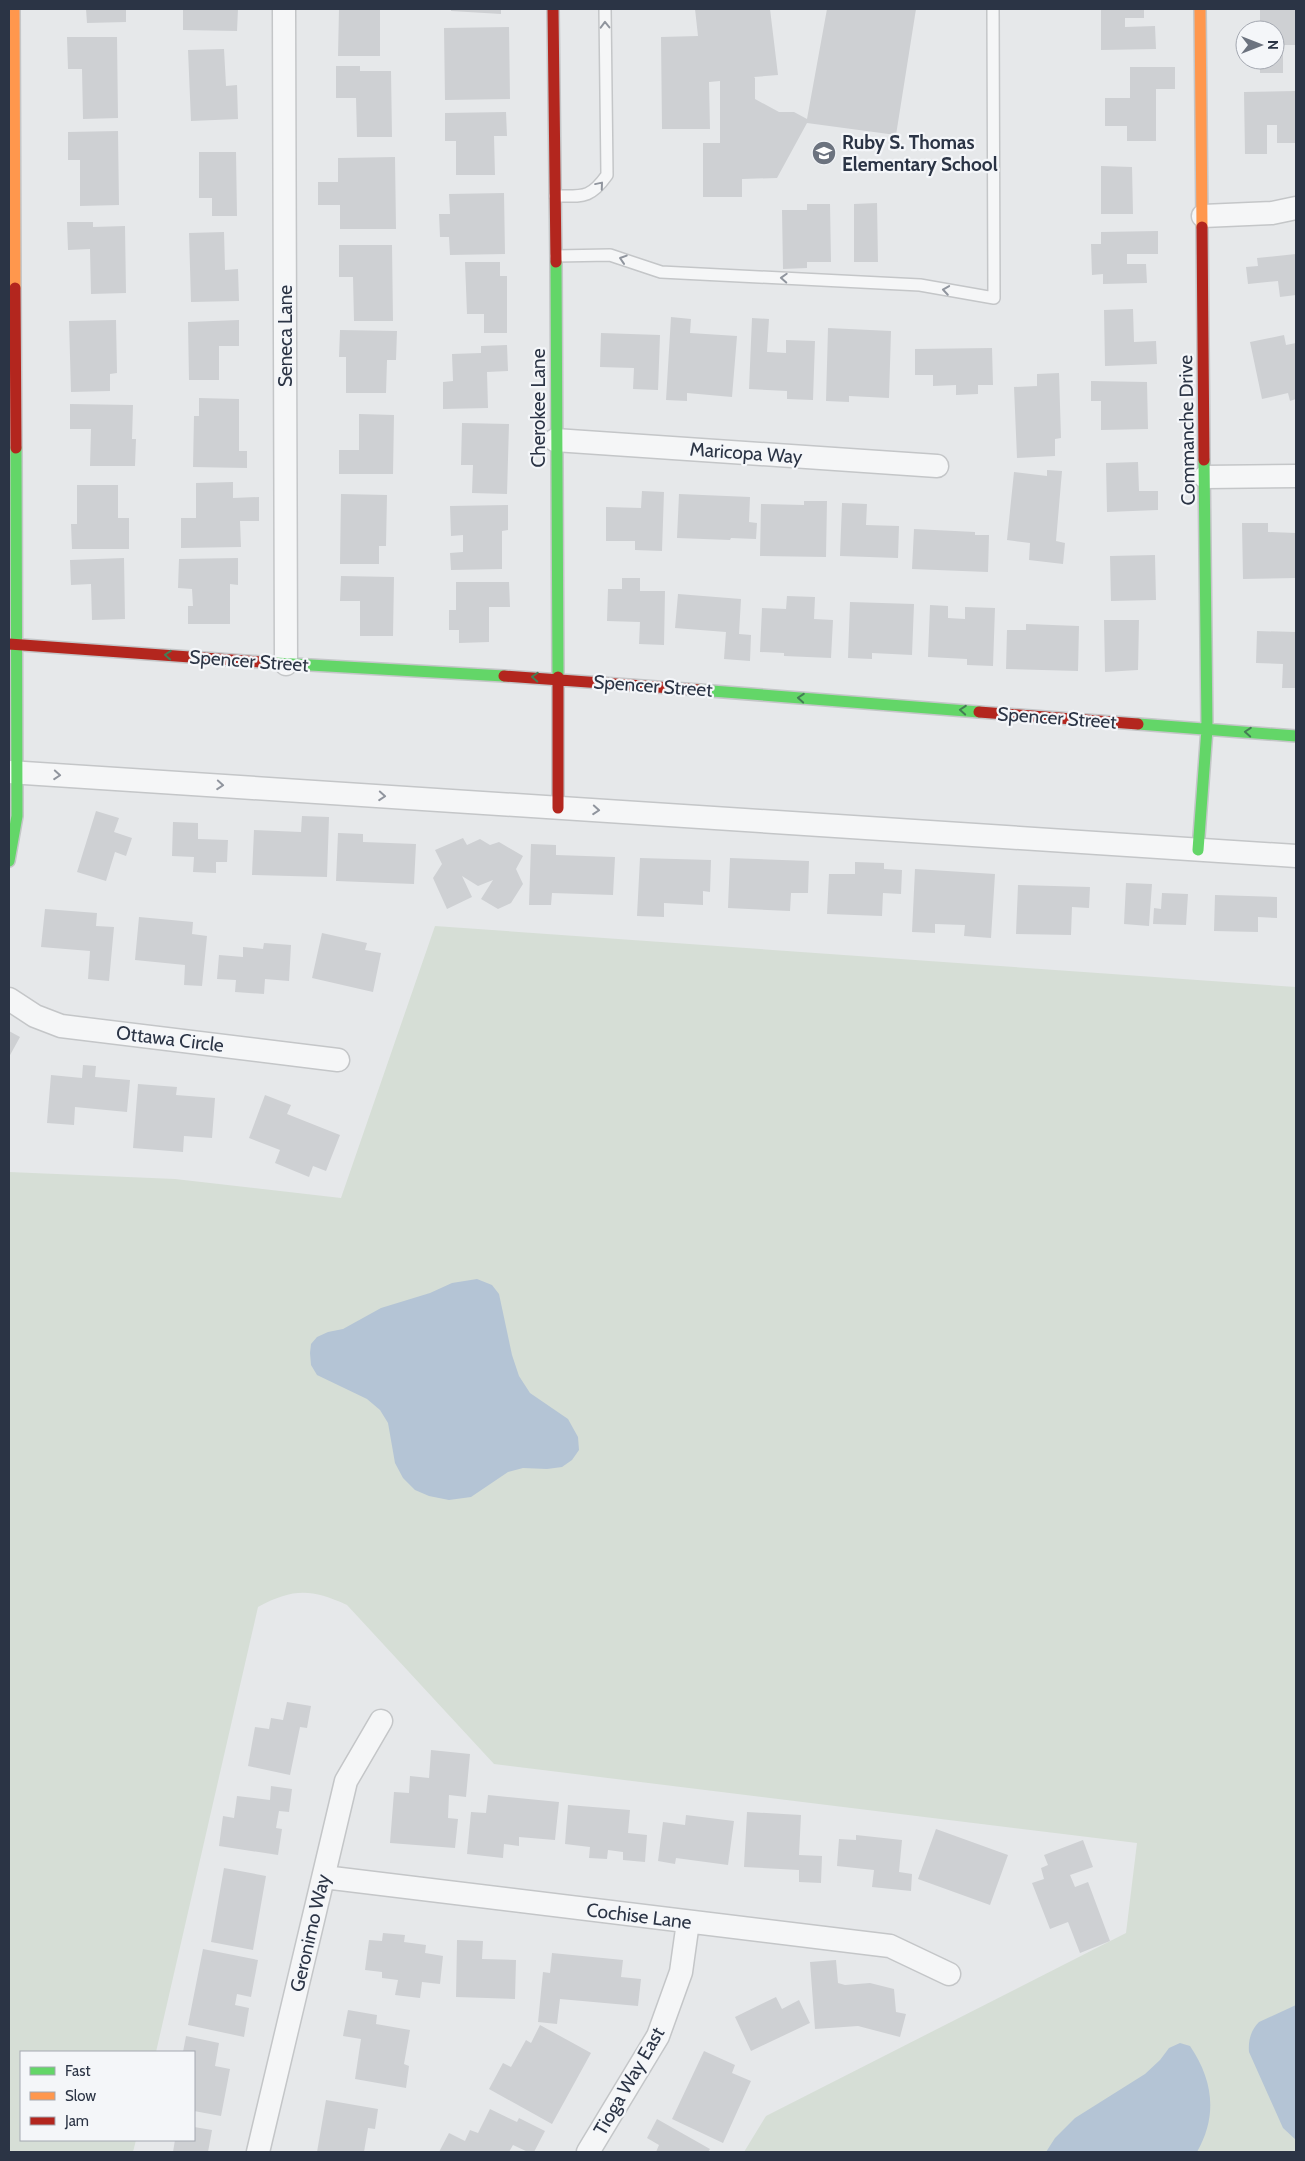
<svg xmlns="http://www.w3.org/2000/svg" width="1305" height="2161" font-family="Cabin,sans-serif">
  <rect width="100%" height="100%" fill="#e6e8ea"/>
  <!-- green -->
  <path fill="#d6ded6" d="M 435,926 L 1296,987 L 1296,2152 L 744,2152 L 766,2116 L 1126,1933 L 1137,1843 L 494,1764 L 347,1605 C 311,1589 294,1588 258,1607 L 156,2052 L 21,2052 L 21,2140 L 136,2140 L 133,2152 L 9,2152 L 9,1172 L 175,1179 L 341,1198 Z"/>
  <!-- water -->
  <path fill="#b4c4d5" d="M 477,1279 L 492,1285 L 499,1294 L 512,1355 L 519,1376 L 530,1393 L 568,1419 L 578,1437 L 579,1450 L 572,1460 L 562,1467 L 547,1469 L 523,1468 L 508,1472 L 471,1497 L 449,1500 L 429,1496 L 415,1490 L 403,1478 L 395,1463 L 388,1423 L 380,1410 L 367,1399 L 317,1375 L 311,1365 L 310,1353 L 311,1344 L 317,1337 L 328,1332 L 343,1329 L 381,1308 L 430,1293 L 452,1283 Z
    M 1296,2005 L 1296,2140 L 1283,2128 L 1249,2052 C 1248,2040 1251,2030 1259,2022 Z
    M 1180,2043 L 1190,2046 C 1213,2080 1218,2115 1197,2152 L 1046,2152 L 1055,2138 L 1075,2118 L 1145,2074 L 1160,2060 L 1169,2048 Z"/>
  <!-- building -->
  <path fill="#ced0d3" d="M 86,9 L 126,9 L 126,22 L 87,23 Z
    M 183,9 L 238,9 L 237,31 L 183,30 Z
    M 339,9 L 380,9 L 380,56 L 338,56 Z
    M 451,9 L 501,9 L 501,14 L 451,11 Z
    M 695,9 L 770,9 L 778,75 L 754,77 L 755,78 L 755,99 L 779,112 L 794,112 L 807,119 L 827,9 L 916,9 L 896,135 L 807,123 L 777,178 L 742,179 L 742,197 L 703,197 L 703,143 L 720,143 L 720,81 L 709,82 L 710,129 L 662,129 L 661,37 L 698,36 Z
    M 1101,9 L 1144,9 L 1144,18 L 1125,18 L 1125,27 L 1155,26 L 1156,49 L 1101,50 Z
    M 1260,9 L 1296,9 L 1296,45 L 1283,45 L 1283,73 L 1260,73 L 1260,60 L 1275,60 L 1275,30 L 1260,30 Z
    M 509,27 L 510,99 L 445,100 L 444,28 Z
    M 67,37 L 117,37 L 118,118 L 83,119 L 82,69 L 68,69 Z
    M 224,49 L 226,86 L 237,85 L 238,119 L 191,121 L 188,50 Z
    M 336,66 L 360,66 L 360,71 L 391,71 L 392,137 L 357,137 L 356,98 L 336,98 Z
    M 1130,67 L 1175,67 L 1175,89 L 1156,89 L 1156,141 L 1127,141 L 1127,126 L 1105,126 L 1105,98 L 1130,98 Z
    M 1295,91 L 1296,143 L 1277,143 L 1277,125 L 1267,125 L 1267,154 L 1245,154 L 1244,92 Z
    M 506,112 L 507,136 L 494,136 L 495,175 L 456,175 L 456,141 L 445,141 L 445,113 Z
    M 118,131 L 119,205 L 80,206 L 80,160 L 68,160 L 68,132 Z
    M 199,152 L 236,152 L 237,216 L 212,216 L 212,198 L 199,198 Z
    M 395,157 L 396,229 L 340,229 L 340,205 L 318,205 L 318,182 L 338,182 L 338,158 Z
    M 1101,166 L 1132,167 L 1133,214 L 1101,214 Z
    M 504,193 L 505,254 L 450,255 L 449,237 L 440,237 L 439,214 L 450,214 L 449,194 Z
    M 877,203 L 878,262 L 854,262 L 854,204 Z
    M 807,204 L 830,204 L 831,262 L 807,262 L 807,268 L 783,269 L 782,210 L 807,210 Z
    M 67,222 L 93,222 L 93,227 L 125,226 L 126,293 L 91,294 L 90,249 L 68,250 Z
    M 1158,231 L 1158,254 L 1127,254 L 1127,264 L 1146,264 L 1147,283 L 1103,284 L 1103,274 L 1092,275 L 1091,244 L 1101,244 L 1101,232 Z
    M 224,232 L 225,270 L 238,269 L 239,301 L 191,302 L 189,233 Z
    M 339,245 L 392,245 L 393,321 L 354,321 L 353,277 L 339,277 Z
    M 1296,254 L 1296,295 L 1280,297 L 1278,281 L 1248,284 L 1246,267 L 1258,266 L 1257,258 Z
    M 465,262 L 500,262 L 500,276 L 507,276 L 507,333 L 484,333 L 484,314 L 467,314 Z
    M 1133,309 L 1134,342 L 1156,341 L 1157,364 L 1105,366 L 1104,310 Z
    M 671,317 L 691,319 L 690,333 L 737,336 L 732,397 L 687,393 L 687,401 L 666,400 Z
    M 752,318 L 769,319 L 767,352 L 786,353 L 786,340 L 815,341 L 813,400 L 787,399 L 787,391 L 749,389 Z
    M 116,320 L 117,373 L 110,374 L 110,391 L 71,392 L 69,321 Z
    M 239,320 L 239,346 L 219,346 L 219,380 L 189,380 L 188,322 Z
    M 828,328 L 891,331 L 889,398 L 849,396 L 849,402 L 826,401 Z
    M 340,330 L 397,331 L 396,360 L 387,360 L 386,393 L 346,393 L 346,357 L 339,357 Z
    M 601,333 L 660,335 L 658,390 L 633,389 L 634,368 L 600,367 Z
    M 1284,335 L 1286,345 L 1296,343 L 1296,399 L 1290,401 L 1288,393 L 1262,399 L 1250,342 Z
    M 507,345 L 508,371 L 487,372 L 488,408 L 443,409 L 443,382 L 453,381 L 452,354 L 481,353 L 481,346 Z
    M 992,348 L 993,385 L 978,385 L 978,394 L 956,395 L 956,385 L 933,386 L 933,375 L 915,375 L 915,349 Z
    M 1059,373 L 1061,438 L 1055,439 L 1055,456 L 1017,458 L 1014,387 L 1037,386 L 1037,374 Z
    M 1091,381 L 1147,382 L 1148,429 L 1101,430 L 1101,401 L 1091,401 Z
    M 199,398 L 239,399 L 239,451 L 247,451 L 247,468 L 193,467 L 194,416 L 199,416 Z
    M 70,404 L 133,405 L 132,439 L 136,439 L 135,466 L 90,466 L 91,429 L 70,429 Z
    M 359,414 L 394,415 L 393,474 L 339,474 L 339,450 L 359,450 Z
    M 462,423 L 509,424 L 507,494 L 472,493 L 473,465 L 461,465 Z
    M 1138,462 L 1139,491 L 1158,491 L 1158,510 L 1107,512 L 1106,463 Z
    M 1047,470 L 1062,471 L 1056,541 L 1065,543 L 1063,564 L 1029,560 L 1030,543 L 1007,540 L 1014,472 L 1047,476 Z
    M 233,482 L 233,498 L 259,497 L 259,521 L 240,521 L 241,547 L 181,548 L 181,518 L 196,518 L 196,483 Z
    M 77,485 L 118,485 L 118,518 L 129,518 L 129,549 L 72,549 L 71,524 L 77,524 Z
    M 642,491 L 664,492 L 662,551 L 635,550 L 635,541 L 606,541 L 606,507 L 641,508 Z
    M 341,494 L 387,495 L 386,546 L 379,546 L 379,564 L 340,564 Z
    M 679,494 L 750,497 L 749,522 L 757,523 L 756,539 L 731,538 L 730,540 L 677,538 Z
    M 804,501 L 827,501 L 826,557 L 760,556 L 761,504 L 804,505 Z
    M 842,503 L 867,504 L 866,525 L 899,526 L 898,558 L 840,556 Z
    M 508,505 L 508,530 L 502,531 L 502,569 L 451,570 L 450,553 L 463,552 L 463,535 L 451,536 L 450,506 Z
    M 1242,523 L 1268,523 L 1268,532 L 1296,533 L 1296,578 L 1243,579 Z
    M 914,529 L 975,532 L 975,535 L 989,535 L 988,572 L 912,569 Z
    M 1155,555 L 1156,600 L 1111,601 L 1110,556 Z
    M 124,558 L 125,619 L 92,620 L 91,584 L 71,585 L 70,560 Z
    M 238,558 L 238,585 L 230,584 L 230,624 L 188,624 L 188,606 L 193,606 L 192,589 L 178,588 L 179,559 Z
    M 341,576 L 394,577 L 393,636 L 360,636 L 360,601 L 340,601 Z
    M 622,578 L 640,578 L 640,591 L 665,591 L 664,645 L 639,644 L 640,622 L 607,621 L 608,589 L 622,589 Z
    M 456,582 L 509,582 L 510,607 L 489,607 L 489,642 L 459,643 L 459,630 L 449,630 L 449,610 L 456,610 Z
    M 678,594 L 741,599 L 739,634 L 751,635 L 750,661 L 724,659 L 726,632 L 675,628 Z
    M 787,596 L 815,597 L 814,619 L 833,620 L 831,658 L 784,656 L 784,653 L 760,652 L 762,608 L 786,609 Z
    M 850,602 L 914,604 L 912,655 L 872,653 L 872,659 L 848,658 Z
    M 930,605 L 948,606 L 948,618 L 965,619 L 965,607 L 995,608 L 993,666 L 967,665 L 967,659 L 928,657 Z
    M 1104,620 L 1139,620 L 1138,670 L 1105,672 Z
    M 1026,624 L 1079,626 L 1078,671 L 1006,669 L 1007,630 L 1026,630 Z
    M 1257,631 L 1296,632 L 1296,688 L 1282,688 L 1283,664 L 1256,663 Z
    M 96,811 L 119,818 L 114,832 L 132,838 L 126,856 L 115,852 L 106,881 L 77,872 Z
    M 302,816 L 329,817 L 327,877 L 252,875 L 254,830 L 301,832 Z
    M 173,822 L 198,823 L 198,839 L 228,840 L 227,862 L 216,862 L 216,873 L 193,872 L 194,857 L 172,856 Z
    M 338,833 L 363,834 L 363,842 L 416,844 L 414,884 L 336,881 Z
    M 463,838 L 467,845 L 480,839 L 490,845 L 499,842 L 523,856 L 516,869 L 523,884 L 511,903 L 498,909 L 481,899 L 493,880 L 478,886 L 462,876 L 472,897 L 447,909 L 433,878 L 442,864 L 435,850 Z
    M 531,844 L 556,845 L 556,855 L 615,857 L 613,895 L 552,893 L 551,905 L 529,905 Z
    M 640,858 L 711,860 L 710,892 L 703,891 L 703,905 L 664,903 L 664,917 L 637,916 Z
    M 730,858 L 809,861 L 808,893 L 791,893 L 790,911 L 728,908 Z
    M 855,862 L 884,863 L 884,869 L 902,870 L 901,894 L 883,893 L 882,916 L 827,914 L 829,874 L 855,874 Z
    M 915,869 L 995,874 L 991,938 L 964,936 L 965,925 L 935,924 L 935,933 L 912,932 Z
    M 1126,883 L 1152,884 L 1149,926 L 1124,924 Z
    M 1018,885 L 1090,887 L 1089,908 L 1072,907 L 1071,935 L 1016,934 Z
    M 1162,893 L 1188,894 L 1186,925 L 1153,924 L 1154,908 L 1161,909 Z
    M 1215,895 L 1277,897 L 1277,918 L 1258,917 L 1258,932 L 1214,931 Z
    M 45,909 L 97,913 L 96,926 L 114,927 L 109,981 L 88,979 L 90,951 L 41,947 Z
    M 139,917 L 193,922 L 192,934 L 207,936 L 202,986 L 184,985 L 185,965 L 135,960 Z
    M 322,933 L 367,943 L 365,950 L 381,953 L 373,992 L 312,978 Z
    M 264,943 L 291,945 L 289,981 L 265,979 L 264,994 L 235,992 L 236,980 L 217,979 L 219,955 L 243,957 L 243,947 L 263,949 Z
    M 9,1031 L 20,1037 L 9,1057 Z
    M 83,1065 L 96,1066 L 95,1077 L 130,1080 L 127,1112 L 75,1107 L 74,1125 L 47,1123 L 51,1075 L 82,1078 Z
    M 138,1084 L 177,1087 L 176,1095 L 215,1098 L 212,1138 L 184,1136 L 183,1152 L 133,1148 Z
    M 265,1095 L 291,1105 L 287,1114 L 340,1135 L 326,1171 L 313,1166 L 309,1177 L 275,1163 L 280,1150 L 249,1138 Z
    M 287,1702 L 311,1706 L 307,1728 L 300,1727 L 290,1775 L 248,1766 L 255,1727 L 269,1729 L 271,1718 L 283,1720 Z
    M 431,1750 L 470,1754 L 466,1797 L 449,1795 L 448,1818 L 458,1819 L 455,1848 L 390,1843 L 394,1792 L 409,1793 L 410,1776 L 429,1778 Z
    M 271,1786 L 292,1789 L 289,1812 L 279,1811 L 276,1828 L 282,1829 L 278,1855 L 219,1846 L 223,1816 L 234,1818 L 237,1796 L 270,1800 Z
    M 488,1795 L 559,1802 L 555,1840 L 519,1837 L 519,1846 L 504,1844 L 503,1858 L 467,1854 L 471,1812 L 486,1813 Z
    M 568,1805 L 630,1810 L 628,1833 L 647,1835 L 645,1862 L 623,1860 L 623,1852 L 608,1850 L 607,1859 L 589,1858 L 590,1847 L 565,1844 Z
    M 747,1812 L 801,1815 L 799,1855 L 822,1856 L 821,1883 L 799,1882 L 799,1870 L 744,1867 Z
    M 686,1815 L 734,1821 L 728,1865 L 676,1858 L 675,1864 L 658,1861 L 663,1822 L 685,1825 Z
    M 936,1829 L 1008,1855 L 990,1905 L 918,1879 Z
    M 856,1835 L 902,1840 L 899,1872 L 912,1874 L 911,1891 L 872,1887 L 874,1870 L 837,1866 L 839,1839 L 856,1840 Z
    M 1083,1840 L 1093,1867 L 1070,1875 L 1075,1887 L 1088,1882 L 1110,1941 L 1080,1953 L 1068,1922 L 1050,1929 L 1032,1883 L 1044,1879 L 1041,1868 L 1048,1865 L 1044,1855 Z
    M 224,1868 L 266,1876 L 253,1950 L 211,1942 Z
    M 383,1933 L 405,1935 L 404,1942 L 426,1945 L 425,1953 L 443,1956 L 440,1984 L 422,1982 L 420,1998 L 395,1995 L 398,1980 L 382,1978 L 382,1972 L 365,1970 L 369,1940 L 382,1941 Z
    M 457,1940 L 483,1941 L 482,1959 L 516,1960 L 515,1999 L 456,1997 Z
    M 203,1949 L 258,1960 L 251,1997 L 237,1994 L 235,2005 L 249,2008 L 244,2037 L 188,2025 Z
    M 552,1953 L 623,1960 L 621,1977 L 641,1979 L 638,2006 L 560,1999 L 557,2024 L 538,2022 L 543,1972 L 550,1973 Z
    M 836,1960 L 838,1983 L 845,1985 L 870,1983 L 894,1989 L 896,2012 L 906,2014 L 900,2037 L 858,2026 L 815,2029 L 810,1962 Z
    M 776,1997 L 782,2009 L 799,2000 L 810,2023 L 751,2051 L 735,2017 Z
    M 348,2010 L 377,2015 L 376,2024 L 410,2030 L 404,2064 L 409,2066 L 406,2088 L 355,2079 L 361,2039 L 343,2036 Z
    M 540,2025 L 591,2053 L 552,2124 L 489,2089 L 503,2063 L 511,2067 L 526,2040 L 531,2043 Z
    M 186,2036 L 219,2043 L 215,2066 L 230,2069 L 221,2116 L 194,2111 L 194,2052 L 183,2052 Z
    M 704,2051 L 735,2065 L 732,2073 L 751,2081 L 723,2143 L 672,2119 Z
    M 326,2100 L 378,2109 L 375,2129 L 368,2128 L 364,2152 L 317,2152 Z
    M 490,2109 L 517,2122 L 519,2118 L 545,2131 L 534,2152 L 528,2152 L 513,2145 L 509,2152 L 439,2152 L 449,2133 L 465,2141 L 470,2130 L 478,2133 Z
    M 657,2119 L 710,2149 L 708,2152 L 656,2152 L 659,2145 L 647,2138 Z
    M 194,2127 L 212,2130 L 208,2152 L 173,2152 L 175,2140 L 194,2140 Z"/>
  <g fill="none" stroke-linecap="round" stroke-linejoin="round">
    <!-- lane casing -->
    <g stroke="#c4c6c8" stroke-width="14">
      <path id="lane" d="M 555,196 C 583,196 590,199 607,175 L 605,9
        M 556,256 L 610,255 L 661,272 L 920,285 L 994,298 L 993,9"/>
    </g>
    <!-- street casing -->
    <g stroke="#c4c6c8" stroke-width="25">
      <path id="street" d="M 284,9 L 286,664
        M 1203,216 L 1272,213 L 1296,208
        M 555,440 L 937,466
        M 1205,477 L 1296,476
        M 9,772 L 1296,856
        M 9,999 L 35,1016 L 61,1026 L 338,1060
        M 324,1877 L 890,1946 L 949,1974
        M 258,2152 L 346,1781 L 381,1721
        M 588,2152 L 658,2036 L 681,1972 L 688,1922"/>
    </g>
    <!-- fast casing -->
    <g stroke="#c4c6c8" stroke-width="14">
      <path id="fast" d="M 556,262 L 558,677
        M 275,663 L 504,676
        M 699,690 L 979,712
        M 1138,724 L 1296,736
        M 1198,850 L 1207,729 L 1204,460
        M 9,861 L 17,816 L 16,448"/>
    </g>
    <!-- slow casing -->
    <g stroke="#c4c6c8" stroke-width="14">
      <path id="slow" d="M 14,9 L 15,288
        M 1200,9 L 1202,227"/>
    </g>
    <!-- jam casing -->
    <g stroke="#c4c6c8" stroke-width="14">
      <path id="jam" d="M 553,9 L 556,262
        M 1202,227 L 1204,460
        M 15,288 L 16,448
        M 9,644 L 275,663
        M 504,676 L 699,690
        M 558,677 L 558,808
        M 979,712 L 1138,724"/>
    </g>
    <!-- lane -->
    <use href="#lane" stroke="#f5f6f7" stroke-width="11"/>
    <!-- street -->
    <use href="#street" stroke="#f5f6f7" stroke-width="22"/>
    <!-- fast -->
    <use href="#fast" stroke="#63d668" stroke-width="11"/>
    <!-- slow -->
    <use href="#slow" stroke="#ff974d" stroke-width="11"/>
    <!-- jam -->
    <use href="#jam" stroke="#b3261e" stroke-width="11"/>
  </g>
  <!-- one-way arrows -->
  <defs><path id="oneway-chevron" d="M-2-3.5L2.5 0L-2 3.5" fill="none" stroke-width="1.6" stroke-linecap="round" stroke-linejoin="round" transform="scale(1.25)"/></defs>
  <g stroke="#90959e">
    <use href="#oneway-chevron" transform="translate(605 25) rotate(-91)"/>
    <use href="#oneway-chevron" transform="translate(600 185) rotate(-50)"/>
    <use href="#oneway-chevron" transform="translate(623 259) rotate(-162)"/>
    <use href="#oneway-chevron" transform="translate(784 278) rotate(-177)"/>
    <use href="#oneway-chevron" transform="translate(946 290) rotate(-171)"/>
    <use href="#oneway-chevron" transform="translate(57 775) rotate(4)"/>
    <use href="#oneway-chevron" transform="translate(220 785) rotate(4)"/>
    <use href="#oneway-chevron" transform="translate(382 796) rotate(4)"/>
    <use href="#oneway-chevron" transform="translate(596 810) rotate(4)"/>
  </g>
  <g stroke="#447d55">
    <use href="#oneway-chevron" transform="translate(168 655) rotate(-176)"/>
    <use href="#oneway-chevron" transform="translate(535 677) rotate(-177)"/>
    <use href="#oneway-chevron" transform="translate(801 698) rotate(-176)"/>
    <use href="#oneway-chevron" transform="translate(963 710) rotate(-176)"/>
    <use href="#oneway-chevron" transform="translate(1248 732) rotate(-176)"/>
  </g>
  <!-- icons -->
  <defs>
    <g id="school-disc" transform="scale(1.25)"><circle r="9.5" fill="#6c737f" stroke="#f4f6f9"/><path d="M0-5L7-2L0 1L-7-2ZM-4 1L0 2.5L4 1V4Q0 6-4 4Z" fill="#fff"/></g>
  </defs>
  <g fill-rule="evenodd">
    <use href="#school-disc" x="824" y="153"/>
  </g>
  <g text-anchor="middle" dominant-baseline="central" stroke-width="4.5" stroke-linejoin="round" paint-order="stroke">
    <!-- poi labels -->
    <g font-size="19" font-weight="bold" fill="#2b3445" stroke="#f4f6f9" text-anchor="start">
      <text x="842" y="142">Ruby S. Thomas<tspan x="842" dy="22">Elementary School</tspan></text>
    </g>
    <!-- street labels -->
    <g font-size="19" fill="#2b3445" stroke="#f4f6f9">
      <text transform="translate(285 336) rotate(-90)">Seneca Lane</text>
      <text transform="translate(538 408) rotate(-90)">Cherokee Lane</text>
      <text transform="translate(1187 430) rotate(-91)">Commanche Drive</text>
      <text transform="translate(746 453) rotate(4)">Maricopa Way</text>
      <text transform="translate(249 661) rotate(4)">Spencer Street</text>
      <text transform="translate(653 686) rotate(4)">Spencer Street</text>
      <text transform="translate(1057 718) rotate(4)">Spencer Street</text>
      <text transform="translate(170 1039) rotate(7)">Ottawa Circle</text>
      <text transform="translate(639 1916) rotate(7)">Cochise Lane</text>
      <text transform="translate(310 1933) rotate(-77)">Geronimo Way</text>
      <text transform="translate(629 2081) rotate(-60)">Tioga Way East</text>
    </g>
  </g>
  <!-- border -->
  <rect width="1305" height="2161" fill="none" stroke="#2b3445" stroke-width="20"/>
  <!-- legend -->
  <rect x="20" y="2051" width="175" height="90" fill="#f4f6f9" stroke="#a4a8b1"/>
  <rect x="30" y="2067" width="25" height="8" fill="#63d668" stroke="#a4a8b1"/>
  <text x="65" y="2076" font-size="15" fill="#2b3445">Fast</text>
  <rect x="30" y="2092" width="25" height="8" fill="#ff974d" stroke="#a4a8b1"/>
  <text x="65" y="2101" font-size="15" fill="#2b3445">Slow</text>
  <rect x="30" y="2117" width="25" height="8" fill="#b3261e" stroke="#a4a8b1"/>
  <text x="65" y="2126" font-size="15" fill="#2b3445">Jam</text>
  <!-- north arrow -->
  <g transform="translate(1260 45) rotate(90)"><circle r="24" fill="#f4f6f9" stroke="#a4a8b1"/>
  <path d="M0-4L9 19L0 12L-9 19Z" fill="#6c737f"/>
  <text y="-8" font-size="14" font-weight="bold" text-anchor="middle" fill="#2b3445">N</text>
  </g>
</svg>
